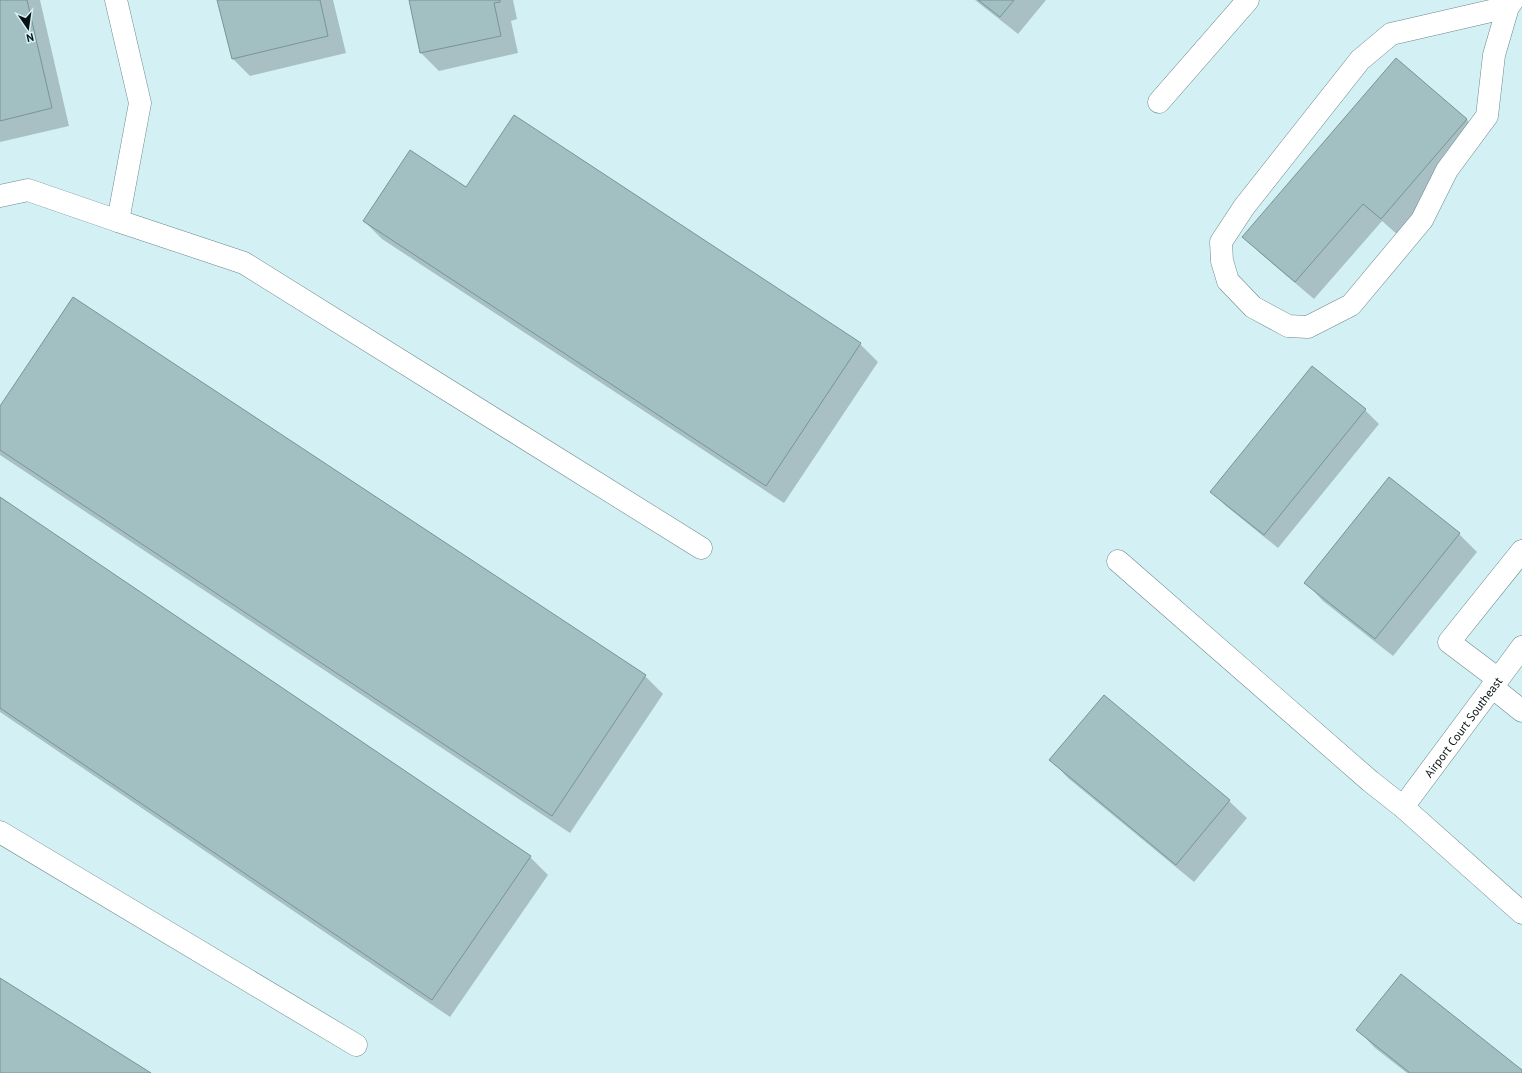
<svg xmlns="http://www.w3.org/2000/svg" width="1522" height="1073" font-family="'PT Sans',sans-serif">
  <rect width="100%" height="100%" fill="#d3f1f5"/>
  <!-- shadow -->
  <path fill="#0003" d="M 0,0 L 40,0 L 69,126 L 0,142 Z
    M 219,0 L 333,0 L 346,53 L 250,76 L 232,58 Z
    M 410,0 L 513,0 L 517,19 L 511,21 L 518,53 L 439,71 L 421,53 Z
    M 975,0 L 1046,0 L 1018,34 Z
    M 1396,60 L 1467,120 L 1485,138 L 1399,236 L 1382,221 L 1314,299 L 1261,254 L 1244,237 Z
    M 466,189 L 860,344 L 878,362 L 784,503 L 382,239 L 364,221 Z
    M 73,298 L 645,676 L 663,694 L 570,833 L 0,455 L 0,408 Z
    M 1365,410 L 1379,424 L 1278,548 L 1226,506 L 1212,492 Z
    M 0,498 L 530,857 L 548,875 L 450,1017 L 0,712 Z
    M 1459,534 L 1477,552 L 1393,656 L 1323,601 L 1306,583 Z
    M 1051,760 L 1229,801 L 1247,818 L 1194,882 L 1068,778 Z
    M 1358,1030 L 1522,1072 L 1522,1073 L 1407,1073 L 1375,1048 Z"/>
  <!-- building -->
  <path fill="#a2bfc2" stroke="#789497" d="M 0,0 L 27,0 L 52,108 L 0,121 Z
    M 217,0 L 320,0 L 328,36 L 232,59 Z
    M 409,0 L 500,0 L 500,2 L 494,3 L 501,36 L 420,53 Z
    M 978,0 L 1014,0 L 1000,17 Z
    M 1396,58 L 1467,119 L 1381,219 L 1363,204 L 1295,282 L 1242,237 Z
    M 514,115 L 861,343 L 766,486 L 363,221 L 410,150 L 466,187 Z
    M 73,297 L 646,675 L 552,816 L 0,450 L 0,406 Z
    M 1312,366 L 1366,409 L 1264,535 L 1210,492 Z
    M 1389,477 L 1460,533 L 1375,639 L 1304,583 Z
    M 0,497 L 531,856 L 432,1000 L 0,708 Z
    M 1104,695 L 1230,800 L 1176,865 L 1049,760 Z
    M 1401,974 L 1522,1070 L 1522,1073 L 1410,1073 L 1356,1030 Z
    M 0,978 L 151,1073 L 0,1073 Z"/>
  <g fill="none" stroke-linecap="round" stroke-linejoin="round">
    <!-- minor casing -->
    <g stroke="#6d888b" stroke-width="23">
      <g id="minor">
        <path d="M 1508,7 L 1391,34 L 1360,60 L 1244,207 L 1221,242 L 1222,261 L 1228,281 L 1253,307 L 1288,326 L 1308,327 L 1351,305 L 1422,220 L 1447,170 L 1487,116 L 1494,55 L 1508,7 L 1513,0"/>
        <path d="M 1159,102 L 1248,0"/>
        <path d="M 0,196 L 28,190 L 118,221 L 140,103 L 116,0"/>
        <path d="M 118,221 L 244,263 L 701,548"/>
        <path d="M 1118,561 L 1370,781 L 1403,807 L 1522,913"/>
        <path d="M 1498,679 L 1449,642 L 1522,551"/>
        <path d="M 1492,687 L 1522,711"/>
        <path id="s1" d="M 1403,807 L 1522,647"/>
        <path d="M 0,832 L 356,1045"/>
      </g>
    </g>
    <!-- minor -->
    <use href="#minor" stroke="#fff" stroke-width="22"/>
  </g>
  <g text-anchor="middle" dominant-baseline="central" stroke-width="3.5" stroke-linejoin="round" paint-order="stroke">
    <!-- street labels -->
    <g font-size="12" fill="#081213" stroke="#d3f1f5">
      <text stroke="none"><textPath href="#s1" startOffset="100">Airport Court Southeast</textPath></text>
    </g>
  </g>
  <!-- north arrow -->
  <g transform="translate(28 28) rotate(167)" stroke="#d3f1f5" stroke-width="3" paint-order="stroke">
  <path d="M0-3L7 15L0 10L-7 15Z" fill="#081213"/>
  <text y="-6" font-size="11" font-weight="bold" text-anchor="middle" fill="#081213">N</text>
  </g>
</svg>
